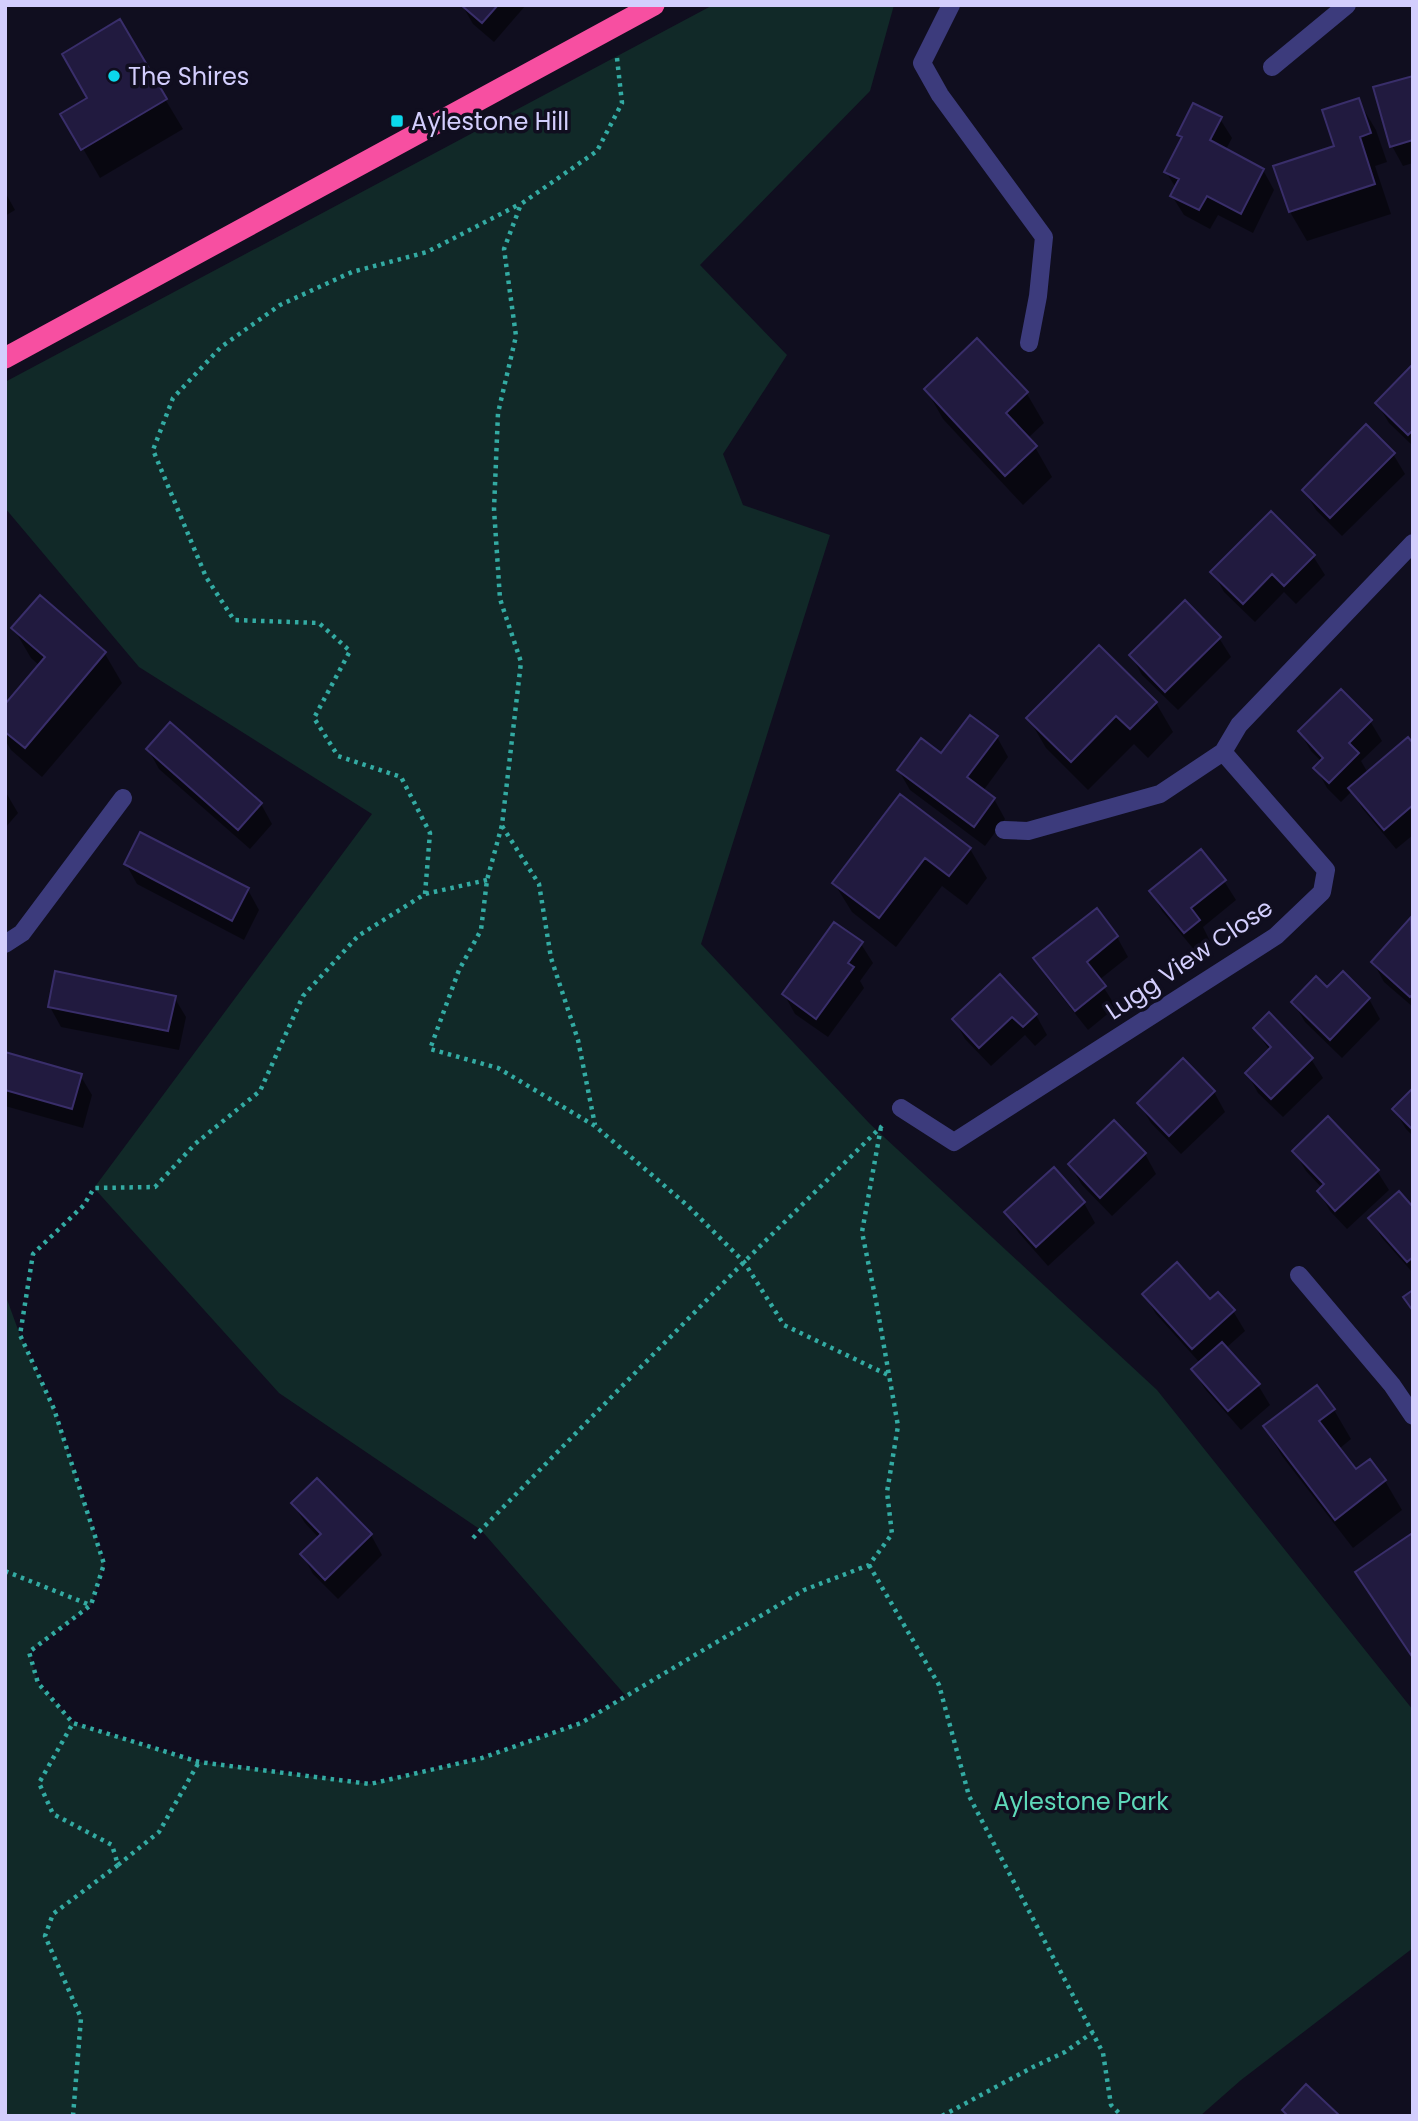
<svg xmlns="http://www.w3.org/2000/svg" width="1418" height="2121" font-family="Poppins,sans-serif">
  <rect width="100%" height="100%" fill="#100e1f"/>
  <!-- green -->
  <path fill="#112928" d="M 713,5 L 894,5 L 870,91 L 700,265 L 787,355 L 723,454 L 743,505 L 830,535 L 701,944 L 870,1124 L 1157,1390 L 1413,1710 L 1413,1948 L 1241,2080 L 1200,2116 L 5,2116 L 5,1294 L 20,1335 L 54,1409 L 104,1564 L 91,1605 L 29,1652 L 38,1683 L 73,1723 L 199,1762 L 370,1784 L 482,1758 L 581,1723 L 626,1696 L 481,1530 L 279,1393 L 94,1188 L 372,814 L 139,667 L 5,508 L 5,382 Z"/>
  <!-- shadow -->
  <path fill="#0007" d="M 462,5 L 526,5 L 494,42 L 473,24 Z
    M 119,22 L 183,129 L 100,178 L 63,114 L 89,98 Z
    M 1413,77 L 1413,163 L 1403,166 L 1392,146 Z
    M 1358,100 L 1376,130 L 1387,162 L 1375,166 L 1391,214 L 1307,241 L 1290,212 L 1276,167 L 1336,147 Z
    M 1220,119 L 1232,138 L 1225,151 L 1263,170 L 1274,190 L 1253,233 L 1218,215 L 1210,229 L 1184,215 L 1172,196 L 1176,188 L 1166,172 L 1182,140 L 1179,135 Z
    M 5,192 L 15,210 L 5,216 Z
    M 977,341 L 1027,394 L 1044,423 L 1027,439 L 1035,447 L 1052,477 L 1023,505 L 943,419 L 926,389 Z
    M 1413,367 L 1413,446 L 1389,423 L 1377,403 Z
    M 1393,454 L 1405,474 L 1342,536 L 1316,510 L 1304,490 Z
    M 1313,556 L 1325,575 L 1296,604 L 1284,592 L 1255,622 L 1224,592 L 1213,572 Z
    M 40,598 L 105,654 L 122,683 L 42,777 L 11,750 L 5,740 L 5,706 L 40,666 L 31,658 L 14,629 Z
    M 1219,638 L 1231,657 L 1178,710 L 1142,675 L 1131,655 Z
    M 1156,703 L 1173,732 L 1148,758 L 1134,744 L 1088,790 L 1046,748 L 1029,719 Z
    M 1370,721 L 1382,741 L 1361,761 L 1368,773 L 1413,745 L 1413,835 L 1396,849 L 1362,808 L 1352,791 L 1341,802 L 1327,788 L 1316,768 L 1322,762 L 1311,751 L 1300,732 Z
    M 997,737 L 1008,757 L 983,791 L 994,799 L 1005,819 L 985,846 L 910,790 L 899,771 Z
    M 148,749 L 261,804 L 272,824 L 250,849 L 159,769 Z
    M 5,791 L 18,813 L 5,828 Z
    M 900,796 L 970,849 L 987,878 L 967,905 L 942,886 L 896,947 L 852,912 L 834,883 Z
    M 126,864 L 248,890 L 259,910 L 244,940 L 137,884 Z
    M 1224,881 L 1236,900 L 1203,927 L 1210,941 L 1196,952 L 1162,911 L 1151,891 Z
    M 1096,911 L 1117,937 L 1128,957 L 1099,980 L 1116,1007 L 1088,1030 L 1047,978 L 1035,959 Z
    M 1411,919 L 1413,921 L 1413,1007 L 1384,982 L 1373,962 Z
    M 861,944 L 873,963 L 860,981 L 864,988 L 828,1037 L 795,1014 L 784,994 Z
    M 1343,973 L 1369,999 L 1380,1019 L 1342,1058 L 1305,1022 L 1293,1002 L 1327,990 Z
    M 174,997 L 186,1017 L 179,1050 L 61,1027 L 50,1007 Z
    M 1036,1015 L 1047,1035 L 1035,1046 L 1025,1035 L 991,1066 L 965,1039 L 954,1019 Z
    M 1255,1029 L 1311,1059 L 1323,1078 L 1283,1117 L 1258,1093 L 1247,1073 L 1270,1051 Z
    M 5,1054 L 80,1075 L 92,1095 L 83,1128 L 5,1106 Z
    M 1183,1060 L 1214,1092 L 1225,1112 L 1181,1154 L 1151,1123 L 1139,1103 Z
    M 1413,1091 L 1413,1136 L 1406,1129 L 1394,1109 Z
    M 1294,1151 L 1377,1171 L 1389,1190 L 1347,1229 L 1330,1211 L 1319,1191 L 1322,1188 L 1306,1171 Z
    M 1145,1154 L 1156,1174 L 1112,1216 L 1082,1185 L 1070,1165 Z
    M 1054,1170 L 1084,1203 L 1095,1223 L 1048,1266 L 1018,1232 L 1007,1212 Z
    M 1413,1210 L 1413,1273 L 1382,1238 L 1370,1218 Z
    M 1144,1294 L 1210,1301 L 1233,1311 L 1245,1331 L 1226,1348 L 1258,1385 L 1270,1405 L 1241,1430 L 1205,1389 L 1193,1369 L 1200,1363 L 1156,1314 Z
    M 1316,1388 L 1334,1410 L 1351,1439 L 1339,1449 L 1356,1471 L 1385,1481 L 1402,1510 L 1353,1548 L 1282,1456 L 1265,1427 Z
    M 293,1504 L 371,1535 L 382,1555 L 338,1599 L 313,1574 L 302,1554 L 319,1538 L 305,1523 Z
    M 1413,1539 L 1413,1659 L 1357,1572 Z"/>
  <!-- building -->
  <path fill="#211a3f" stroke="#392e6a" stroke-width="2" d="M 461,5 L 498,5 L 482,23 Z
    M 120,19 L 167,99 L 81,150 L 60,114 L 87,98 L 62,54 Z
    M 1413,76 L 1413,140 L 1390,147 L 1373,87 Z
    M 1359,98 L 1371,133 L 1360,137 L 1375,184 L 1289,212 L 1273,166 L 1334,146 L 1322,110 Z
    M 1193,103 L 1222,117 L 1210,140 L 1264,169 L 1241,214 L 1207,196 L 1199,210 L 1170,196 L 1179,179 L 1164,172 L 1182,137 L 1177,135 Z
    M 977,338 L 1028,392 L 1006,413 L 1037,446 L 1005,476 L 924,389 Z
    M 1413,364 L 1413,430 L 1408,435 L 1375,403 Z
    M 1366,424 L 1395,453 L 1330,518 L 1302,490 Z
    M 1271,511 L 1315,555 L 1284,586 L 1272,574 L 1243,604 L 1210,572 Z
    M 40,595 L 106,652 L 25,748 L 5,732 L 5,704 L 45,657 L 11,628 Z
    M 1185,600 L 1221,637 L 1165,692 L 1129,655 Z
    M 1099,645 L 1157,702 L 1130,729 L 1116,716 L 1071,762 L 1026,718 Z
    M 1341,689 L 1372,720 L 1349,743 L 1359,753 L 1329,783 L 1313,768 L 1323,758 L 1298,731 Z
    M 970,715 L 998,736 L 967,777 L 995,798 L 974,827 L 897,770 L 921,738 L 941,753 Z
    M 170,722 L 262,803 L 238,830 L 146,749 Z
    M 1408,737 L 1413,743 L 1413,805 L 1384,830 L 1348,788 Z
    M 900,794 L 971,848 L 949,876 L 925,858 L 879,918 L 832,883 Z
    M 140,832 L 249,888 L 232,921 L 124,864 Z
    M 1201,849 L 1226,880 L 1191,908 L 1200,920 L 1184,933 L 1149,891 Z
    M 1097,908 L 1118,936 L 1087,962 L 1106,986 L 1075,1011 L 1033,958 Z
    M 1411,917 L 1413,994 L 1410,997 L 1371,962 Z
    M 834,922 L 863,942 L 848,963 L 854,967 L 816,1019 L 782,994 Z
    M 55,971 L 176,996 L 168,1031 L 48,1007 Z
    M 1343,971 L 1370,998 L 1330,1040 L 1291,1002 L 1316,976 L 1327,987 Z
    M 1000,974 L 1037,1014 L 1023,1027 L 1012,1017 L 979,1048 L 952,1019 Z
    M 1269,1012 L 1313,1058 L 1271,1099 L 1245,1073 L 1271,1047 L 1253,1028 Z
    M 5,1052 L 82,1074 L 72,1109 L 5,1090 Z
    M 1183,1058 L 1215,1091 L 1169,1136 L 1137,1103 Z
    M 1413,1088 L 1413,1130 L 1392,1109 Z
    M 1328,1116 L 1379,1170 L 1335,1211 L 1317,1191 L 1324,1184 L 1292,1151 Z
    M 1114,1120 L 1146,1153 L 1100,1198 L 1068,1164 Z
    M 1054,1167 L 1085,1202 L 1036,1247 L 1004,1212 Z
    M 1399,1191 L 1413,1207 L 1413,1257 L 1407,1262 L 1368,1218 Z
    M 1177,1262 L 1210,1299 L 1218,1292 L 1235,1310 L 1192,1349 L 1142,1294 Z
    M 1413,1290 L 1413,1311 L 1403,1297 Z
    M 1222,1342 L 1260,1384 L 1228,1411 L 1191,1369 Z
    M 1317,1385 L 1335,1409 L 1319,1421 L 1356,1469 L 1370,1459 L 1386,1480 L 1335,1520 L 1263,1426 Z
    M 317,1478 L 372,1534 L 325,1580 L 300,1554 L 321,1534 L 291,1503 Z
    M 1411,1534 L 1413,1536 L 1413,1658 L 1355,1572 Z
    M 1306,2084 L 1340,2116 L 1288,2116 L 1282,2110 Z"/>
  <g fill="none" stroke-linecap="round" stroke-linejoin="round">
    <!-- path -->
    <path stroke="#33aba3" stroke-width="4.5" stroke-dasharray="3.5 5" stroke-linecap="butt" d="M 617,58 L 622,103 L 597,151 L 521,204 L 504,249 L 516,336 L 498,413 L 494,509 L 500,599 L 521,662 L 502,825 L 487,880 L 481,930 L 459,970 L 430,1049 L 498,1068 L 595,1126 L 688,1206 L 744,1262 L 784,1325 L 888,1375
      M 502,826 L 539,884 L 551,958 L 578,1040 L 595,1125
      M 487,880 L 425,894 L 358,936 L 303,996 L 260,1091 L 195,1144 L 155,1187 L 94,1188 L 84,1205 L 33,1254 L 20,1335 L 54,1409 L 104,1564 L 91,1605 L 29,1652 L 38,1683 L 73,1723 L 199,1762 L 370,1784 L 482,1758 L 581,1723 L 804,1590 L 869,1565 L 892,1534 L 887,1492 L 898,1426 L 876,1301 L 862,1232 L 881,1127
      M 425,894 L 430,833 L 401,777 L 338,756 L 314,718 L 350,651 L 319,623 L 234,620 L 206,577 L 153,450 L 173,398 L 221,347 L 280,305 L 352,272 L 427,252 L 520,204
      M 473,1538 L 744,1262 L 882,1126
      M 869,1565 L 939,1685 L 969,1796 L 1103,2053 L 1111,2105 L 1122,2116
      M 5,1571 L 90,1605
      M 118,1865 L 159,1832 L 199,1762
      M 73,2116 L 81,2018 L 45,1936 L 53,1914 L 118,1865 L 112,1845 L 53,1814 L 39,1783 L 73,1723
      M 942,2116 L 1033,2067 L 1065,2052 L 1093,2032"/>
    <!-- minor -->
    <path stroke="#3c3b7c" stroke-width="18" d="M 951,5 L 922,63 L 940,95 L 1044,237 L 1038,296 L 1029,343
      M 1272,67 L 1347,5
      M 1004,830 L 1028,831 L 1160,794 L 1223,752
      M 5,944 L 22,933 L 123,798
      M 901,1108 L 954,1142 L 1276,936 L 1322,892 L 1326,870 L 1223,752 L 1239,725 L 1413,543
      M 1299,1275 L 1392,1385 L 1413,1416"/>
    <!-- highway -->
    <path stroke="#f74fa1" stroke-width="21" d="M 5,358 L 654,5"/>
  </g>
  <!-- markers -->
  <g fill="#0bd8ec" stroke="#100e1f" stroke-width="2.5">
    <circle cx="114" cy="76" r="7"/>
    <rect x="390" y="114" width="14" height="14" rx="3.5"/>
  </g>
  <g text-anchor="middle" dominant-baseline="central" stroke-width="7" stroke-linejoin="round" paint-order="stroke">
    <!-- poi labels -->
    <g font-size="24" fill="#d3cefd" stroke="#100e1f" text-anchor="start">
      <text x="128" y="76">The Shires</text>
      <text x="411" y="121">Aylestone Hill</text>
    </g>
    <!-- street labels -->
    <g font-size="24" fill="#d3cefd" stroke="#100e1f">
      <text transform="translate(1189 959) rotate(-34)">Lugg View Close</text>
    </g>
    <!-- park labels -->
    <g font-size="24" fill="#5ed9b9" stroke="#100e1f">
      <text x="1081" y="1801">Aylestone Park</text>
    </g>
  </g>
  <!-- border -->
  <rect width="1418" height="2121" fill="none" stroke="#d3cefd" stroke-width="14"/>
</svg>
